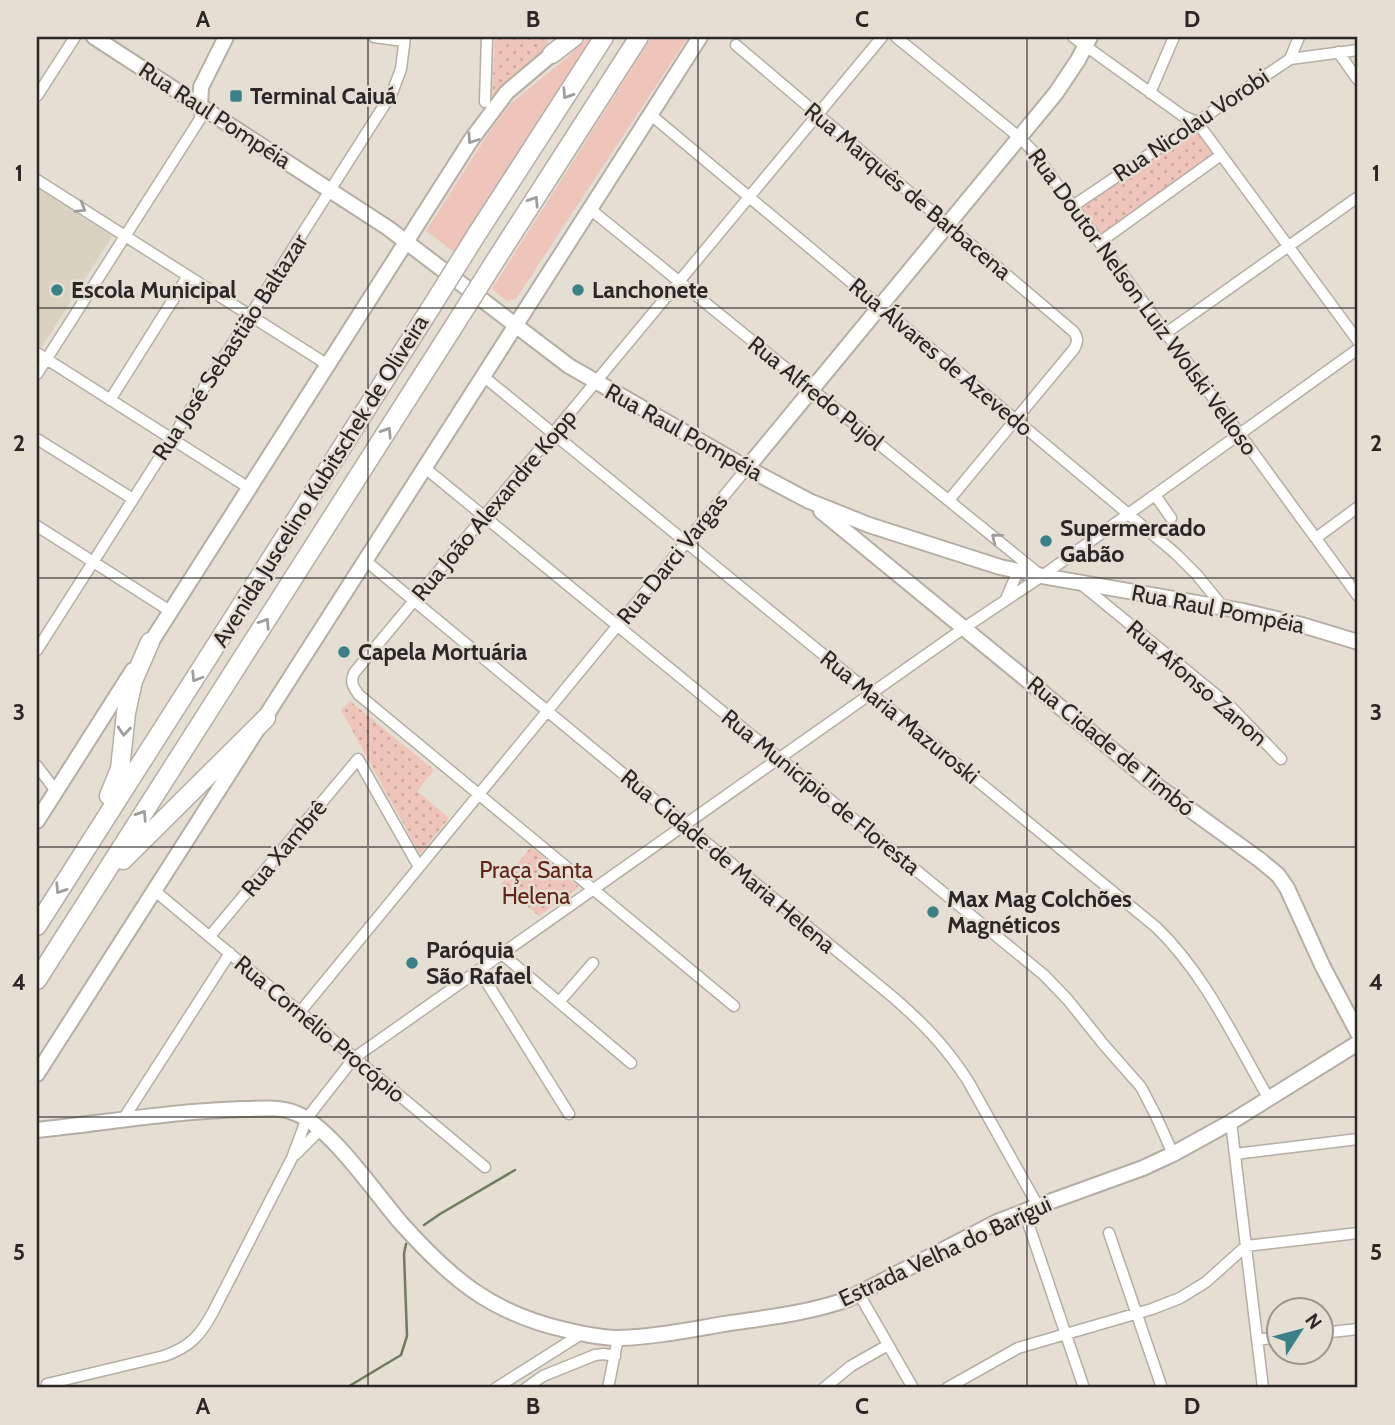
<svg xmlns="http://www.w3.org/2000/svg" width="1395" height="1425" font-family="Cabin,sans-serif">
  <defs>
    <pattern id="park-dots" width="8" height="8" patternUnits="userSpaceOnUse" patternTransform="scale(1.75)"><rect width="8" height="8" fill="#efc4ba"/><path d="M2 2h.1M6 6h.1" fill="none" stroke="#cda8a0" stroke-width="1.8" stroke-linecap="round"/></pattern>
  </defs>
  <rect width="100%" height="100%" fill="#e4ded3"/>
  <!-- built -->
  <path fill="#dad1c0" d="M 37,188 L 112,236 L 42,347 L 37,344 Z"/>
  <!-- green -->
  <path fill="#efc4ba" d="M 589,37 L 592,37 L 454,252 L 426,231 L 488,134 L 510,104 L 569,56 Z
    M 652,37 L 688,37 L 516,299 L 507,301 L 492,289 Z"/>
  <!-- park -->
  <path fill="url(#park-dots)" d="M 495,37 L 548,37 L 548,45 L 543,55 L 492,100 Z
    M 1194,128 L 1214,155 L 1103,236 L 1082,207 Z
    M 350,701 L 434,770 L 417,791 L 449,818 L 420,854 L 341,710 Z
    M 531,847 L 579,887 L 539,916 L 501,884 Z"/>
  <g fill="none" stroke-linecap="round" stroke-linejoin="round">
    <!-- stream -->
    <path stroke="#6f7c5e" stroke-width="2.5" d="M 424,1225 L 440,1214 L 515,1170
      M 346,1388 L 401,1355 L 407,1336 L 404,1254 L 406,1244"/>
    <!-- street casing -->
    <g stroke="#b4aea4" stroke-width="13">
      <path id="street" d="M 374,37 L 404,41
        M 896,37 L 1019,137 L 1032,150 L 1358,596
        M 1073,37 L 1183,116 L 1197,122 L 1358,341
        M 736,45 L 1074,332 C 1078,338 1078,342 1074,349 L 949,500
        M 1338,52 L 1358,80
        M 1290,59 L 1358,50
        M 1150,93 L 1174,37
        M 37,96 L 75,37
        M 485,102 L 487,37
        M 651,115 L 1175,553 L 1197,575 L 1223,607
        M 37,180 L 328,365
        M 1073,206 L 1290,59 L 1299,37
        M 590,209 L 1039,574
        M 1100,242 L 1221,155
        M 1166,333 L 1358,197
        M 37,353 L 249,488
        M 37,374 L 200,119 L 200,106
        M 483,376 L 1156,927 C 1205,974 1235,1040 1269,1099
        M 110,400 L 188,276
        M 37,439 L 133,499
        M 425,468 L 1044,975 L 1068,1000 L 1104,1045 L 1141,1087 L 1156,1116 L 1173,1154
        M 1155,495 L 1171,518
        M 37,526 L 170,611
        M 1316,538 L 1358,507
        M 366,561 L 894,998 C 925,1025 946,1047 968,1081 L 1038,1206
        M 1082,585 L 1230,706 L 1281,759
        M 1006,599 L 1018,571
        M 37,650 L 392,93 L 401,69 L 405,37
        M 37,766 L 56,791
        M 155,891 L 485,1167
        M 210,936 L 358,759 L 419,867
        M 502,954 L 631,1063
        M 479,970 L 569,1114
        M 559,1002 L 593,963
        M 734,1006 L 359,695 C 353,687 350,682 354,673 L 882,37
        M 300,1012 L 747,468
        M 122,1121 L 230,953
        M 1231,1122 L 1263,1388
        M 1235,1154 L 1358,1139
        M 295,1155 L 320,1130
        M 1024,1211 L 1084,1388
        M 1109,1233 L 1162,1388
        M 859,1294 L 913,1388
        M 1322,1333 L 1358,1329
        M 1257,1340 L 1280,1337
        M 47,1384 L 164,1356 C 190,1347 200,1336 213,1312 L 292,1158 L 307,1118 L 354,1058 L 964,628 L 1042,576 L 1358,349
        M 496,1388 L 583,1333
        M 526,1388 L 543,1376 L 595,1355 L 604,1354 L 615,1356
        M 608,1388 L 618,1338
        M 824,1388 L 851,1366 L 888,1345
        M 947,1388 L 1018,1348 L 1152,1309 L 1180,1298 L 1206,1282 L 1246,1246 L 1358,1233"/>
    </g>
    <!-- secondary casing -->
    <g stroke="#b4aea4" stroke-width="18">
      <path id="secondary" d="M 94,37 L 388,228 L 569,366 L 747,468 L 809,501 L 869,525 L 1000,567 L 1042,576 L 1243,611 L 1302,625 L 1358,642
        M 200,106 L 201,87 L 226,37
        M 747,468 L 1056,93 L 1078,60 L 1090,37
        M 821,511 L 1149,780 L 1260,860 L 1278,875 L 1287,888 L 1323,967 L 1358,1033
        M 146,650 L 471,140 L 507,92 L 552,54
        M 37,821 L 133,670
        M 37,1074 L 700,37
        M 37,1130 C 105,1123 174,1111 243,1109 C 260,1109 279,1106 295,1113 C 330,1126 375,1193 401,1223 C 451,1279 491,1313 566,1330 C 583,1334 601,1338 619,1338 C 654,1337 689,1330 724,1324 C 763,1318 811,1313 848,1299 L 997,1222 L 1038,1206 L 1143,1168 L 1173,1154 L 1231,1122 L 1358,1043"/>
    </g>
    <!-- highway casing -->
    <g stroke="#b4aea4" stroke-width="21">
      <path id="highway" d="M 552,54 L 574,37
        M 475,237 L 604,37
        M 497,258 L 639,37
        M 109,796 L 120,769 L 126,713 L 133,681 L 150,642
        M 123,860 L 266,718
        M 37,926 L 430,309
        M 37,980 L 454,326"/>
    </g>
    <!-- street -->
    <use href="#street" stroke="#fff" stroke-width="10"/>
    <!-- secondary -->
    <use href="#secondary" stroke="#fff" stroke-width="14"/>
    <!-- highway -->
    <use href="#highway" stroke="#fff" stroke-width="18"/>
    <!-- highway-bridge casing -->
    <g stroke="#b4aea4" stroke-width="21" stroke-linecap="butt">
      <path id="highway-bridge" d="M 430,309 L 475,237
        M 454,326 L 497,258"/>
    </g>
    <!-- highway-bridge -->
    <use href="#highway-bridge" stroke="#fff" stroke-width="18"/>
  </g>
  <!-- one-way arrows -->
  <defs><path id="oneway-chevron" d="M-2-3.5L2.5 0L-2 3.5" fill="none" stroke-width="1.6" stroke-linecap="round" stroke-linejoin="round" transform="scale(1.75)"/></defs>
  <g stroke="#9f9e9c">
    <use href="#oneway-chevron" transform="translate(567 94) rotate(123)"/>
    <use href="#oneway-chevron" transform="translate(472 139) rotate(124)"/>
    <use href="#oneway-chevron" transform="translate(534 201) rotate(-57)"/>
    <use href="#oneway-chevron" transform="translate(81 208) rotate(32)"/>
    <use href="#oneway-chevron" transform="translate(387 432) rotate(-57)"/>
    <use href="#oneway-chevron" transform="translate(996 538) rotate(-141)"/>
    <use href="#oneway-chevron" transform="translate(265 623) rotate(-57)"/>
    <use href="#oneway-chevron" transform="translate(196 677) rotate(122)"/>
    <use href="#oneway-chevron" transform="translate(124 731) rotate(95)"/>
    <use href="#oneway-chevron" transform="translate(142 815) rotate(-57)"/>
    <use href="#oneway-chevron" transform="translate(60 889) rotate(123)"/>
  </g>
  <!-- grid -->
  <path fill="none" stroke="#2a2824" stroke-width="2" stroke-opacity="0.55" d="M 368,37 L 368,1388M 698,37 L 698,1388M 1027,37 L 1027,1388M 37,308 L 1358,308M 37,578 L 1358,578M 37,847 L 1358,847M 37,1117 L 1358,1117"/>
  <!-- markers -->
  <g fill="#398186" stroke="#e4ded3" stroke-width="2.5">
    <rect x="229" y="89" width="14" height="14" rx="3.5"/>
    <circle cx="57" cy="290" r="7"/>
    <circle cx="578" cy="290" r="7"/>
    <circle cx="1046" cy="541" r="7"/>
    <circle cx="344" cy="652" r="7"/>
    <circle cx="933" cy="912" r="7"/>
    <circle cx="412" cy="963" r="7"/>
  </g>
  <g text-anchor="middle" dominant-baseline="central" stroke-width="5" stroke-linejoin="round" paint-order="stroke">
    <!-- poi labels -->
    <g font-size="23" font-weight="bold" fill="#2a2824" stroke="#e4ded3" text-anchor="start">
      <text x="250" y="96">Terminal Caiuá</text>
      <text x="71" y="290">Escola Municipal</text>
      <text x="592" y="290">Lanchonete</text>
      <text x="1060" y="528">Supermercado<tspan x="1060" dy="26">Gabão</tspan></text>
      <text x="358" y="652">Capela Mortuária</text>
      <text x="947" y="899">Max Mag Colchões<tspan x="947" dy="26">Magnéticos</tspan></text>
      <text x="426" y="950">Paróquia<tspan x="426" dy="26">São Rafael</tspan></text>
    </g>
    <!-- street labels -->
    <g font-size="23" fill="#2a2824" stroke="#e4ded3">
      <text transform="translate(215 115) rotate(33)">Rua Raul Pompéia</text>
      <text transform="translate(1191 125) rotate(-34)">Rua Nicolau Vorobi</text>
      <text transform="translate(908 191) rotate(40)">Rua Marquês de Barbacena</text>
      <text transform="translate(1143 302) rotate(54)">Rua Doutor Nelson Luiz Wolski Velloso</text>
      <text transform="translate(230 347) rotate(-57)">Rua José Sebastião Baltazar</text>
      <text transform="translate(941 357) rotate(40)">Rua Álvares de Azevedo</text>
      <text transform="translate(816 393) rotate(39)">Rua Alfredo Pujol</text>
      <text transform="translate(684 432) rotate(29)">Rua Raul Pompéia</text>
      <text transform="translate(320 481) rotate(-58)">Avenida Juscelino Kubitschek de Oliveira</text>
      <text transform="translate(494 505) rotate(-50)">Rua João Alexandre Kopp</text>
      <text transform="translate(672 559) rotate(-51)">Rua Darci Vargas</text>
      <text transform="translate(1218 609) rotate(11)">Rua Raul Pompéia</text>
      <text transform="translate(1197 683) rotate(41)">Rua Afonso Zanon</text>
      <text transform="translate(900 717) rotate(39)">Rua Maria Mazuroski</text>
      <text transform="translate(1111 746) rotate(39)">Rua Cidade de Timbó</text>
      <text transform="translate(821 792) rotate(39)">Rua Município de Floresta</text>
      <text transform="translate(284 848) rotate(-50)">Rua Xambrê</text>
      <text transform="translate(728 861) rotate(40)">Rua Cidade de Maria Helena</text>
      <text transform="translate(320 1029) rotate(40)">Rua Cornélio Procópio</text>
      <text transform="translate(945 1251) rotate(-25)">Estrada Velha do Barigui</text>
    </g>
    <!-- park labels -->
    <g font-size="23" fill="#612417" stroke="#e4ded3">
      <text x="536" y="870">Praça Santa<tspan x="536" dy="26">Helena</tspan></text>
    </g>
  </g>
  <!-- border -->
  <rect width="1395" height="1425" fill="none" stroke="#e4ded3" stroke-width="77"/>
  <!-- north arrow -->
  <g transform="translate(1300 1331) rotate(54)"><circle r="33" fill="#e4ded3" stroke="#9a958d" stroke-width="2"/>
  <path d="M0-5L12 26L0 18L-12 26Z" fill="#398186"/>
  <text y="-10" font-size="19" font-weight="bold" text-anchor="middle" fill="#2a2824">N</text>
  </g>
  <rect x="38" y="38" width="1318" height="1348" fill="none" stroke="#2a2824" stroke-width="2.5"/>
  <g font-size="23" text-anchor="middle" font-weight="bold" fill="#2a2824">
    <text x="203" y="27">A</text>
    <text x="533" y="27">B</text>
    <text x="862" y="27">C</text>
    <text x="1192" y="27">D</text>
    <text x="19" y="181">1</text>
    <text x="1376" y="181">1</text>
    <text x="19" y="451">2</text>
    <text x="1376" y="451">2</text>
    <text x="19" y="720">3</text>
    <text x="1376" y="720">3</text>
    <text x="19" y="990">4</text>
    <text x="1376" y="990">4</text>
    <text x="19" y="1260">5</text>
    <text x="1376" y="1260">5</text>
    <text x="203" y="1414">A</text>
    <text x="533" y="1414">B</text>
    <text x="862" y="1414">C</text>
    <text x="1192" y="1414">D</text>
  </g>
</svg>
